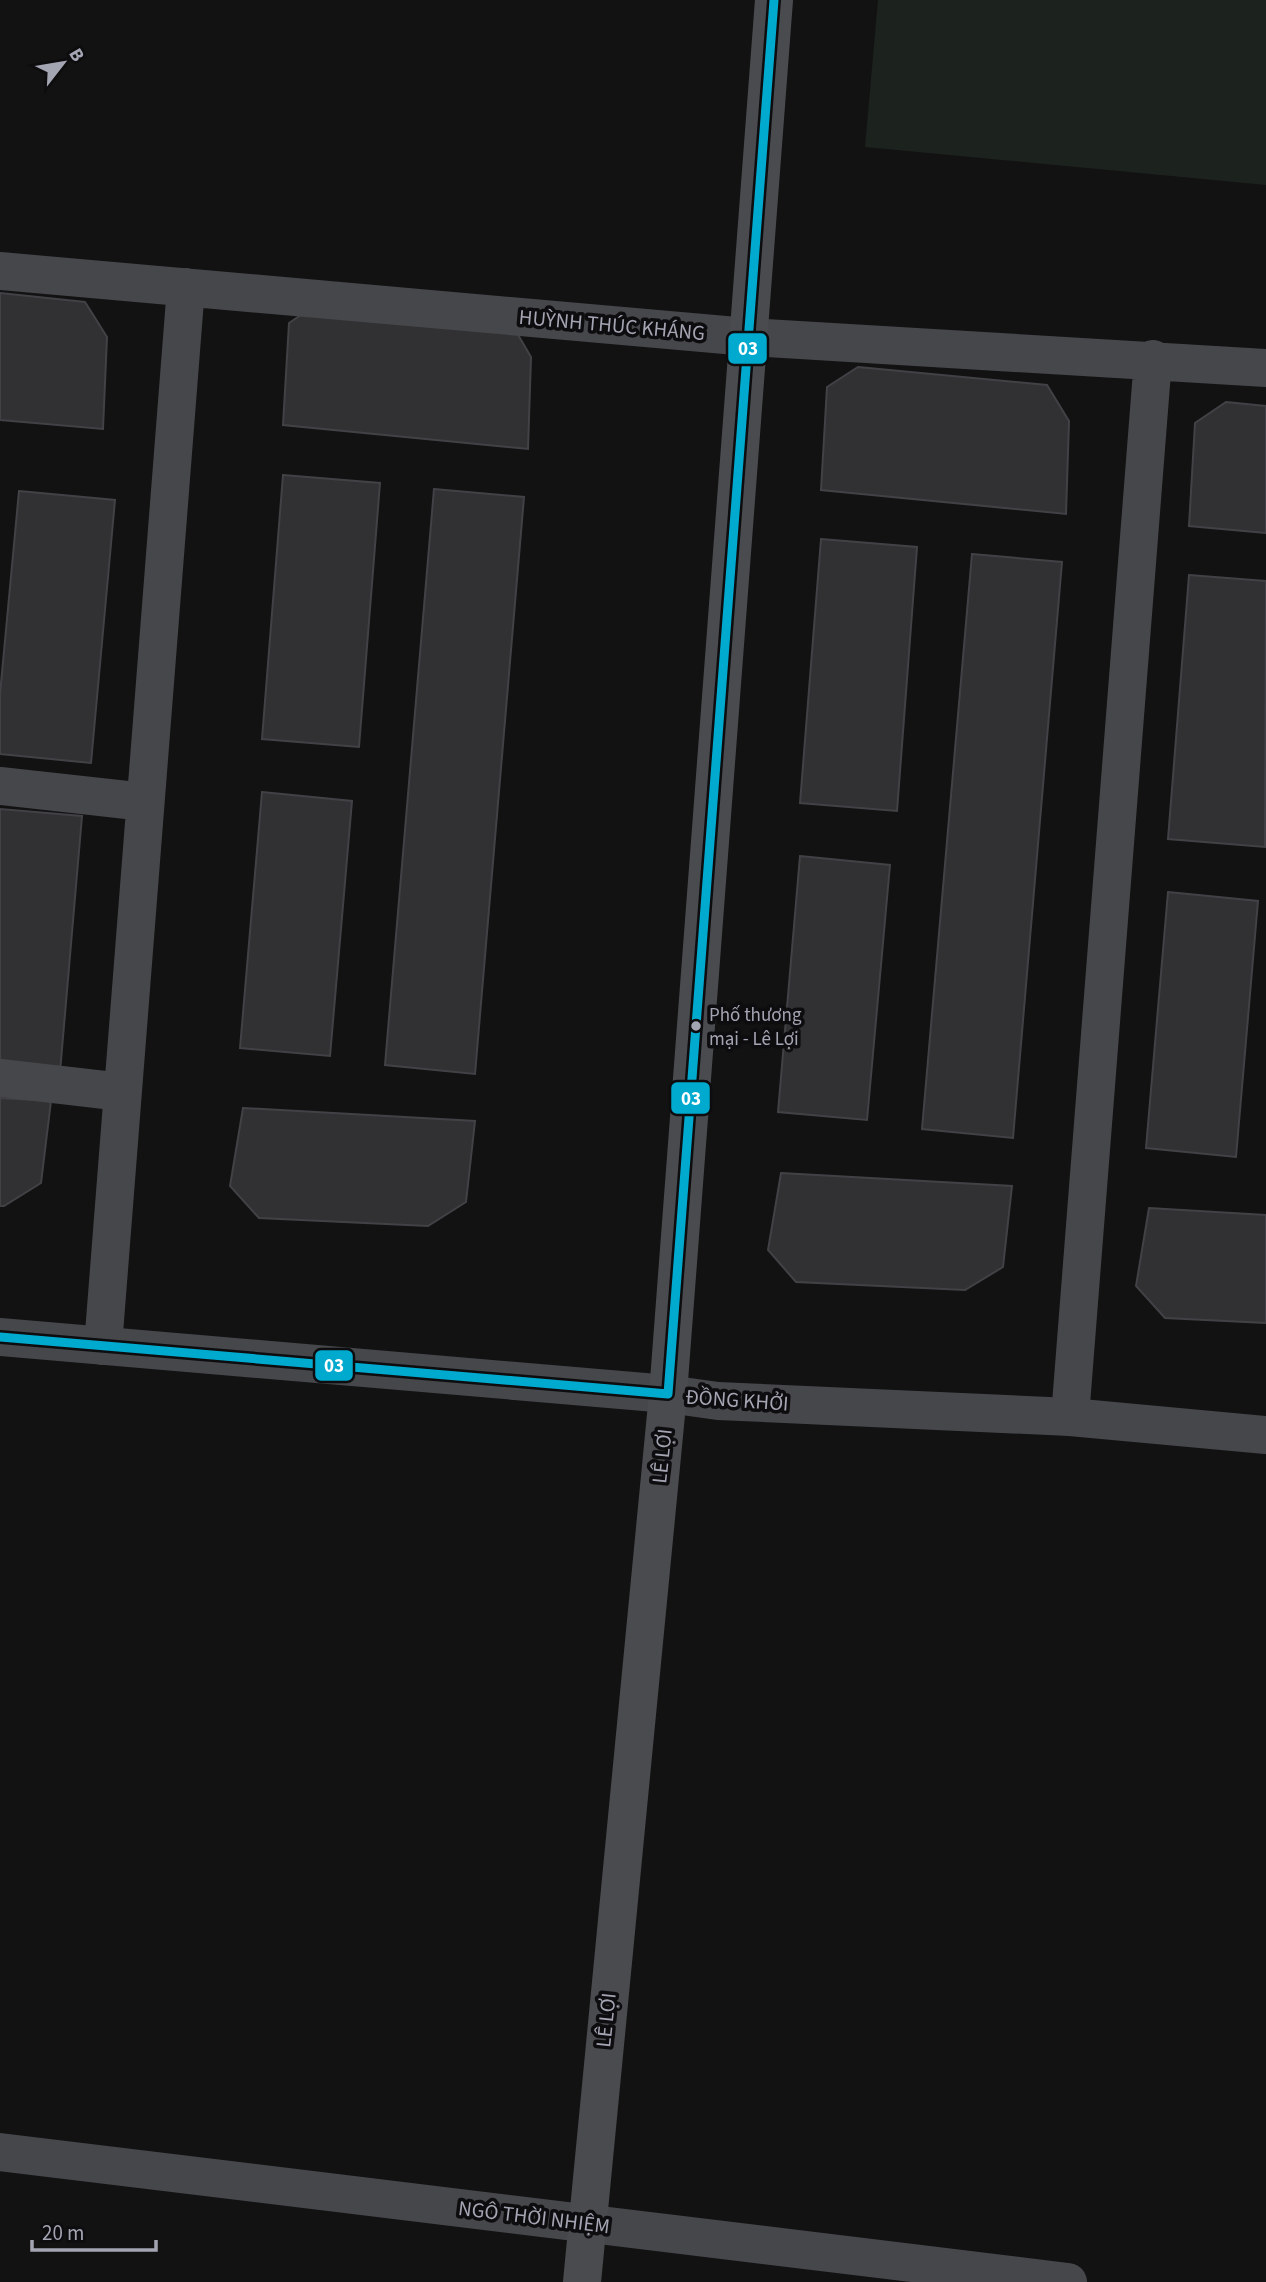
<svg xmlns="http://www.w3.org/2000/svg" width="1266" height="2282" font-family="'Source Sans 3',sans-serif">
  <rect width="100%" height="100%" fill="#121212"/>
  <!-- green -->
  <path fill="#1c221e" d="M 878,0 L 1266,0 L 1266,185 L 865,147 Z"/>
  <!-- building -->
  <path fill="#313133" stroke="#424146" stroke-width="2" d="M 0,293 L 85,302 L 107,337 L 103,429 L 0,420 Z
    M 320,302 L 510,321 L 531,357 L 528,449 L 283,425 L 289,323 Z
    M 858,367 L 1047,385 L 1069,421 L 1066,514 L 821,490 L 827,387 Z
    M 1226,402 L 1266,406 L 1266,533 L 1189,526 L 1195,423 Z
    M 283,475 L 380,483 L 359,747 L 262,739 Z
    M 434,489 L 524,497 L 475,1074 L 385,1065 Z
    M 19,491 L 115,500 L 91,763 L 0,754 L 0,694 Z
    M 821,539 L 917,547 L 897,811 L 800,803 Z
    M 972,554 L 1062,562 L 1013,1138 L 922,1129 Z
    M 1189,575 L 1266,581 L 1265,847 L 1168,839 Z
    M 262,792 L 352,801 L 330,1056 L 240,1048 Z
    M 0,809 L 82,816 L 60,1072 L 0,1066 Z
    M 800,856 L 890,865 L 867,1120 L 778,1112 Z
    M 1168,892 L 1258,901 L 1236,1157 L 1146,1148 Z
    M 0,1098 L 51,1101 L 41,1183 L 4,1206 L 0,1206 Z
    M 243,1108 L 475,1121 L 466,1202 L 428,1226 L 259,1218 L 230,1186 Z
    M 781,1173 L 1012,1186 L 1003,1267 L 965,1290 L 796,1282 L 768,1250 Z
    M 1149,1208 L 1266,1215 L 1266,1323 L 1165,1318 L 1136,1286 Z"/>
  <g fill="none" stroke-linecap="round" stroke-linejoin="round">
    <!-- minor -->
    <path stroke="#46474b" stroke-width="38" d="M 0,271 L 748,337 L 1266,368
      M 0,786 L 145,802
      M 0,1078 L 122,1092
      M 103,1346 L 186,287
      M 1070,1417 L 1153,359
      M 0,2152 L 1068,2282"/>
    <!-- tertiary -->
    <path stroke="#46474b" stroke-width="38" d="M 0,1337 L 668,1394 L 718,1401 L 1070,1417 L 1266,1435"/>
    <!-- secondary -->
    <path stroke="#4a4b4f" stroke-width="38" d="M 582,2282 L 668,1394 L 774,0"/>
    <!-- bus-1 casing -->
    <g stroke="#0d0c0e" stroke-width="14">
      <path id="bus-1" d="M 0,1337 L 668,1394
        M 668,1394 L 774,0"/>
    </g>
    <!-- bus-1 -->
    <use href="#bus-1" stroke="#00a9ce" stroke-width="9"/>
  </g>
  <!-- markers -->
  <circle fill="#a4a5b3" stroke="#0d0c0e" stroke-width="2.5" cx="696" cy="1026" r="6"/>
  <g text-anchor="middle" dominant-baseline="central" stroke-width="7" stroke-linejoin="round" paint-order="stroke">
    <!-- bus labels -->
    <g font-size="19" fill="#a4a5b3" stroke="#0d0c0e" text-anchor="start">
      <text x="709" y="1015">Phố thương<tspan x="709" dy="24">mại - Lê Lợi</tspan></text>
    </g>
    <!-- street labels -->
    <g font-size="21" fill="#a4a5b3" stroke="#0d0c0e">
      <text transform="translate(612 325) rotate(5)">HUỲNH THÚC KHÁNG</text>
      <text transform="translate(737 1400) rotate(4)">ĐỒNG KHỞI</text>
      <text transform="translate(662 1456) rotate(-84)">LÊ LỢI</text>
      <text transform="translate(606 2020) rotate(-84)">LÊ LỢI</text>
      <text transform="translate(534 2217) rotate(7)">NGÔ THỜI NHIỆM</text>
    </g>
  </g>
  <g stroke="#0d0c0e" stroke-width="2.5">
    <rect x="727" y="332" width="41" height="33" rx="7" fill="#00a9ce"/>
    <rect x="670" y="1081" width="41" height="34" rx="7" fill="#00a9ce"/>
    <rect x="314" y="1349" width="40" height="33" rx="7" fill="#00a9ce"/>
  </g>
  <g font-size="19" text-anchor="middle" font-weight="bold" fill="#fff">
    <text x="748" y="355">03</text>
    <text x="691" y="1105">03</text>
    <text x="334" y="1372">03</text>
  </g>
  <!-- north arrow -->
  <g transform="translate(63 63) rotate(59)" stroke="#0d0c0e" stroke-width="5" paint-order="stroke">
  <path d="M0-5L12 26L0 18L-12 26Z" fill="#a4a5b3"/>
  <text y="-10" font-size="19" font-weight="bold" text-anchor="middle" fill="#a4a5b3">B</text>
  </g>
  <!-- scale -->
  <path d="M32 2240v10h124v-10" fill="none" stroke="#a4a5b3" stroke-width="3.5"/>
  <text x="42" y="2240" font-size="21" fill="#a4a5b3" stroke="#0d0c0e" stroke-width="5" paint-order="stroke">20 m</text>
</svg>
